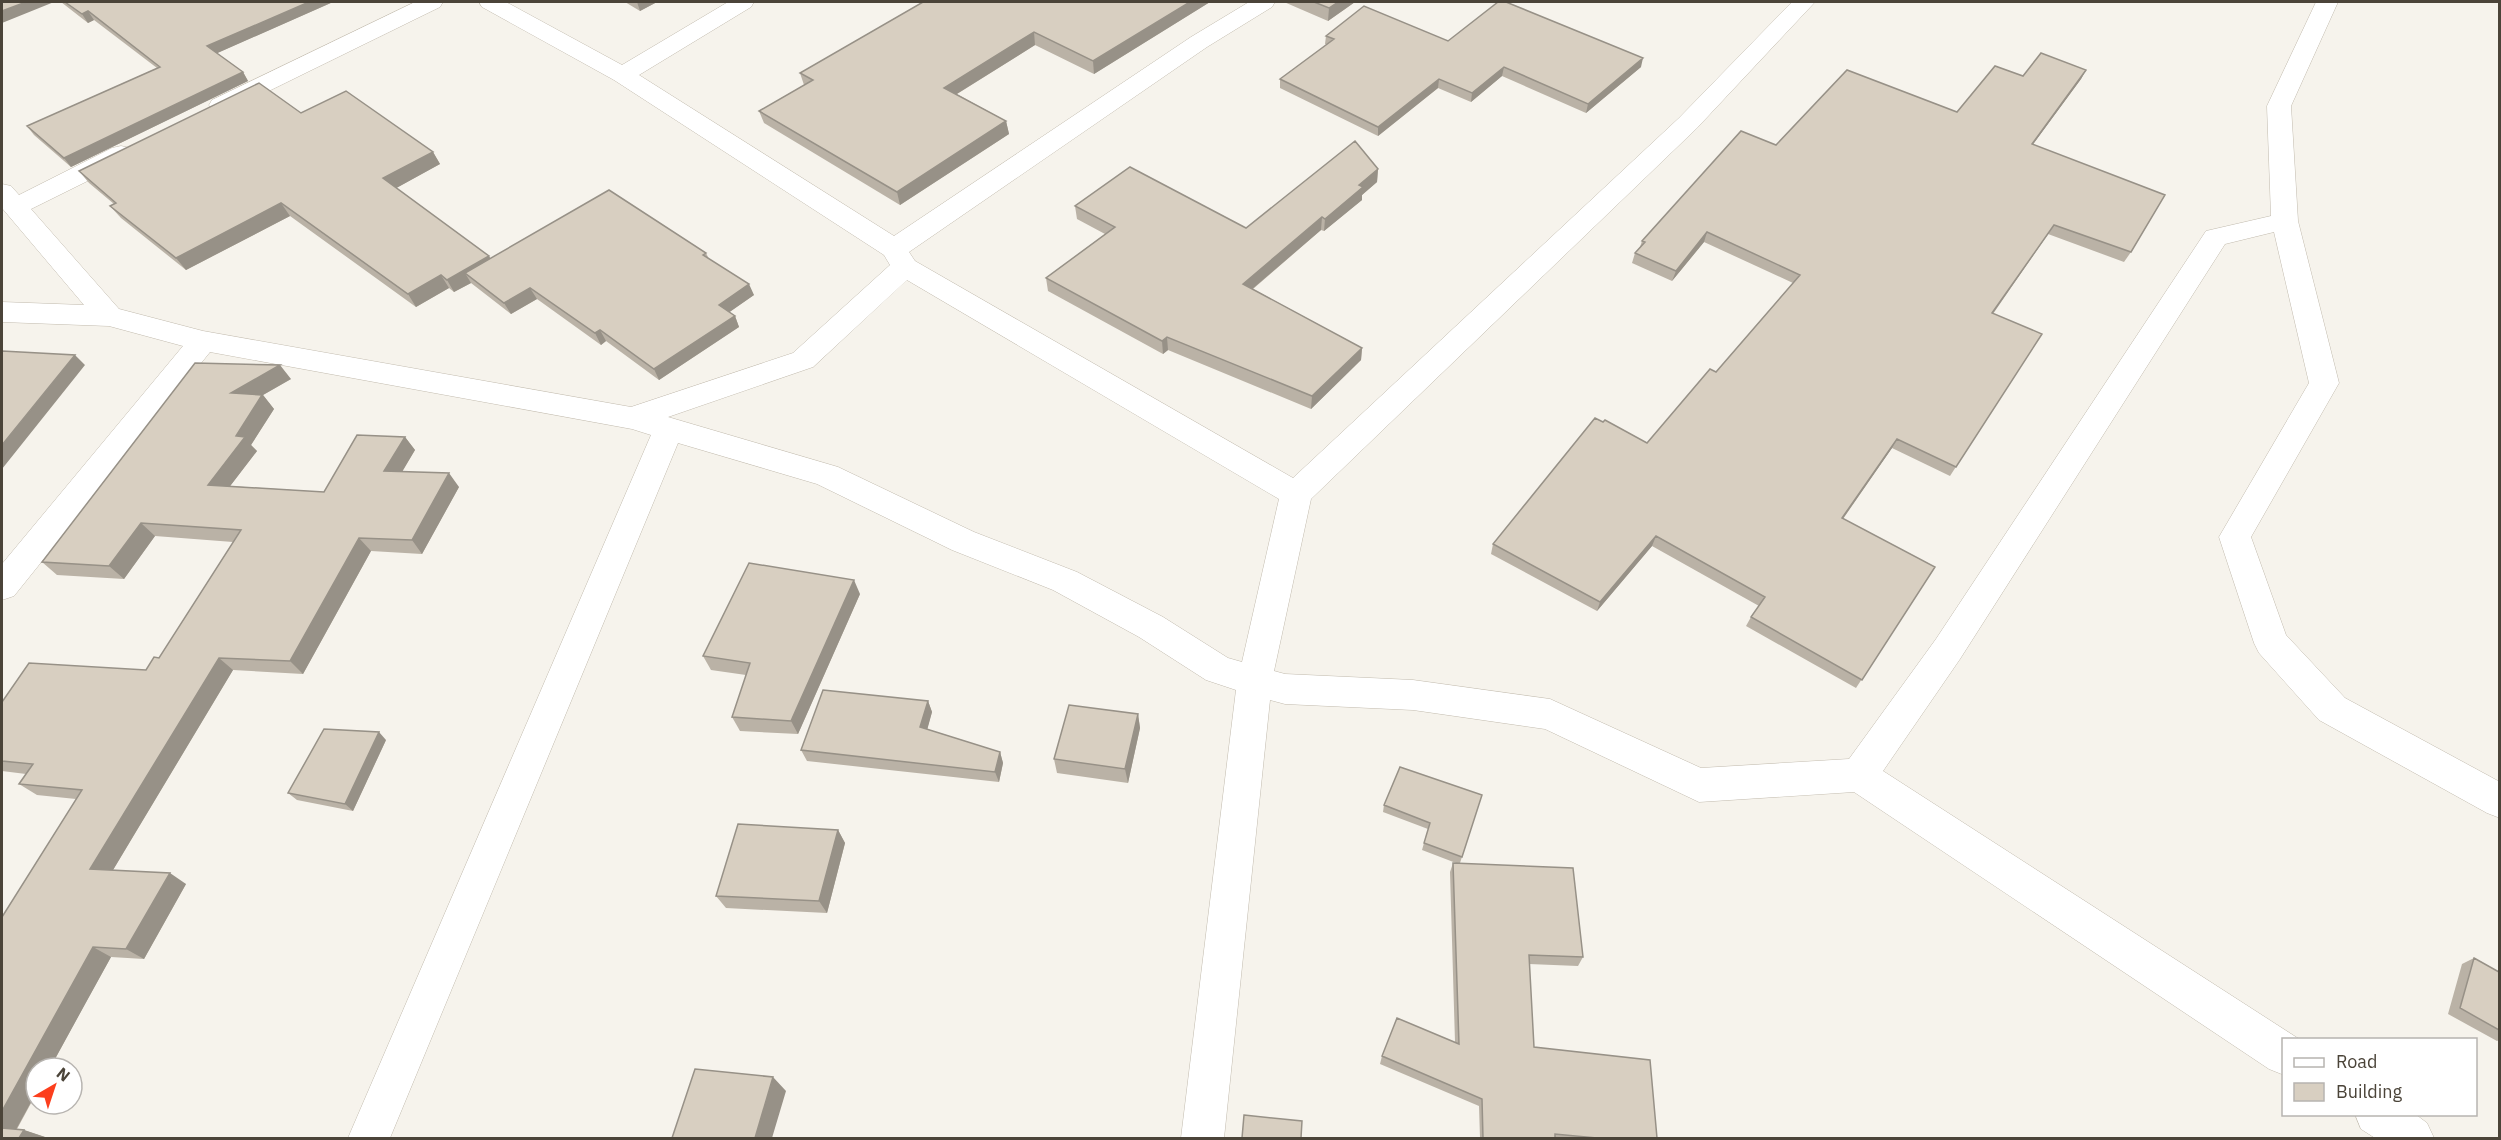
<svg xmlns="http://www.w3.org/2000/svg" width="2501" height="1140" font-family="'IBM Plex Sans',sans-serif">
  <rect width="100%" height="100%" fill="#f6f3ec"/>
  <g fill="none" stroke-linecap="round" stroke-linejoin="round">
    <!-- street casing -->
    <g stroke="#c2bbae" stroke-width="1">
      <path id="street" d="M 415,2 L 443,2 L 440,7 L 230,110 L 221,112 L 212,110 L 209,105 L 212,100 Z
        M 479,2 L 506,2 L 622,65 L 728,2 L 754,2 L 751,7 L 639,75 L 894,236 L 1191,37 L 1249,2 L 1275,2 L 1272,7 L 1207,47 L 909,252 L 915,261 L 1293,478 L 1679,118 L 1792,2 L 1815,2 L 1697,128 L 1311,499 L 1274,671 L 1285,674 L 1413,680 L 1550,699 L 1701,768 L 1849,759 L 1936,639 L 2206,231 L 2271,216 L 2267,106 L 2316,2 L 2338,2 L 2291,106 L 2298,221 L 2339,383 L 2251,537 L 2286,635 L 2345,698 L 2500,782 L 2500,818 L 2487,813 L 2319,720 L 2259,653 L 2254,643 L 2219,537 L 2309,383 L 2274,232 L 2225,244 L 1960,659 L 1883,771 L 2299,1039 L 2284,1040 L 2284,1075 L 2269,1069 L 1854,792 L 1699,802 L 1545,729 L 1413,710 L 1285,704 L 1270,700 L 1224,1138 L 1181,1138 L 1236,690 L 1206,680 L 1139,637 L 1053,590 L 952,550 L 817,484 L 678,443 L 390,1138 L 348,1138 L 651,435 L 632,429 L 210,352 L 14,596 L 2,600 L 2,564 L 183,346 L 109,326 L 2,322 L 2,302 L 84,305 L 2,208 L 2,184 L 11,186 L 19,195 L 112,148 L 121,146 L 130,148 L 134,154 L 130,160 L 31,209 L 119,309 L 203,331 L 631,407 L 793,353 L 890,265 L 884,255 L 614,80 L 482,7 ZM 907,280 L 1279,499 L 1242,662 L 1228,658 L 1163,617 L 1077,572 L 974,532 L 838,467 L 668,417 L 813,367 Z
        M 2355,1114 L 2415,1114 L 2427,1123 L 2434,1138 L 2375,1138 L 2361,1129 Z"/>
    </g>
    <!-- street -->
    <use href="#street" fill="#fff" fill-rule="evenodd"/>
  </g>
  <!-- wall -->
  <path fill="#bab2a6" d="M 61,2 L 333,2 L 217,53 L 243,72 L 248,81 L 71,167 L 34,135 L 27,126 L 157,68 L 94,20 L 88,23 Z
    M 625,2 L 657,2 L 640,11 Z
    M 923,2 L 1210,2 L 1094,74 L 1035,45 L 957,94 L 1006,121 L 1009,134 L 900,205 L 764,123 L 759,111 L 804,85 L 800,73 Z
    M 1284,2 L 1355,2 L 1328,21 Z
    M 1326,36 L 1448,41 L 1641,67 L 1586,113 L 1502,76 L 1471,102 L 1438,88 L 1378,136 L 1280,88 L 1280,79 L 1327,45 L 1325,44 Z
    M 2086,70 L 2081,79 L 2033,144 L 2131,252 L 2124,262 L 2048,234 L 1993,314 L 2042,334 L 1950,476 L 1892,448 L 1843,519 L 1935,567 L 1856,688 L 1746,626 L 1751,617 L 1759,606 L 1652,546 L 1597,611 L 1491,554 L 1493,544 L 1647,443 L 1716,372 L 1793,283 L 1704,242 L 1672,281 L 1632,263 L 1635,253 L 1640,247 L 1642,241 L 1776,145 L 1957,112 L 2023,76 Z
    M 301,113 L 433,152 L 440,164 L 396,188 L 490,258 L 706,253 L 709,259 L 754,295 L 729,312 L 735,316 L 739,327 L 659,380 L 606,341 L 601,345 L 537,299 L 511,314 L 471,283 L 454,292 L 449,288 L 416,307 L 290,216 L 186,270 L 121,218 L 110,206 L 114,204 L 89,183 L 79,171 Z
    M 1378,169 L 1377,182 L 1362,195 L 1362,200 L 1324,231 L 1321,230 L 1253,289 L 1362,348 L 1361,360 L 1311,409 L 1168,350 L 1163,354 L 1048,291 L 1046,278 L 1105,234 L 1077,219 L 1075,206 L 1246,228 Z
    M 195,363 L 291,379 L 263,395 L 274,409 L 251,445 L 257,451 L 230,486 L 324,492 L 405,437 L 415,450 L 402,471 L 459,487 L 422,554 L 371,551 L 303,674 L 233,670 L 113,870 L 186,884 L 144,959 L 111,957 L 86,1002 L 17,1129 L 24,1130 L 45,1137 L 44,1138 L 2,1138 L 76,799 L 37,795 L 19,784 L 26,774 L 2,771 L 2,702 L 146,670 L 159,658 L 233,542 L 155,536 L 124,579 L 57,575 L 42,562 Z
    M 860,594 L 798,734 L 740,731 L 732,717 L 746,675 L 711,670 L 703,656 Z
    M 928,701 L 932,712 L 927,729 L 1000,752 L 1003,763 L 999,782 L 807,761 L 801,750 Z
    M 1138,714 L 1140,728 L 1128,783 L 1057,773 L 1054,759 Z
    M 386,740 L 353,811 L 297,800 L 288,793 Z
    M 1482,795 L 1460,863 L 1583,957 L 1578,966 L 1529,964 L 1534,1047 L 1657,1138 L 1480,1138 L 1479,1106 L 1380,1064 L 1382,1056 L 1455,1042 L 1450,872 L 1453,863 L 1456,863 L 1422,850 L 1428,829 L 1383,812 L 1384,805 Z
    M 838,830 L 845,843 L 827,913 L 726,908 L 716,896 Z
    M 2474,958 L 2499,972 L 2499,1040 L 2497,1041 L 2448,1014 L 2462,964 Z"/>
  <!-- shaded-wall -->
  <path fill="#979187" d="M 26,2 L 54,2 L 2,23 L 2,11 Z
    M 309,2 L 333,2 L 213,55 L 207,46 Z
    M 637,2 L 657,2 L 640,11 Z
    M 1190,2 L 1210,2 L 1094,74 L 1093,61 Z
    M 1338,2 L 1355,2 L 1328,21 L 1329,8 Z
    M 88,11 L 94,20 L 88,23 L 82,14 Z
    M 1034,32 L 1035,45 L 947,100 L 944,88 Z
    M 1643,58 L 1641,67 L 1586,113 L 1588,104 Z
    M 1504,67 L 1502,76 L 1471,102 L 1472,93 Z
    M 2086,70 L 2081,79 L 2026,154 L 2032,144 Z
    M 243,72 L 248,81 L 71,167 L 64,158 Z
    M 1439,79 L 1438,88 L 1378,136 L 1378,127 Z
    M 1006,121 L 1009,134 L 900,205 L 897,192 Z
    M 433,152 L 440,164 L 391,191 L 383,178 Z
    M 1378,169 L 1377,182 L 1362,195 L 1362,200 L 1324,231 L 1325,219 L 1359,185 Z
    M 281,203 L 290,216 L 186,270 L 176,258 Z
    M 1322,217 L 1321,230 L 1244,296 L 1243,284 Z
    M 2054,225 L 2048,234 L 1986,323 L 1992,313 Z
    M 1707,232 L 1704,242 L 1672,281 L 1676,271 Z
    M 489,256 L 496,268 L 465,273 L 471,283 L 454,292 L 447,280 Z
    M 441,275 L 449,288 L 416,307 L 408,294 Z
    M 749,284 L 754,295 L 724,316 L 719,305 Z
    M 530,288 L 537,299 L 511,314 L 504,303 Z
    M 735,316 L 739,327 L 659,380 L 654,369 Z
    M 600,330 L 606,341 L 601,345 L 595,333 Z
    M 1167,337 L 1168,350 L 1163,354 L 1162,341 Z
    M 1362,348 L 1361,360 L 1311,409 L 1312,396 Z
    M 75,355 L 85,365 L 2,469 L 2,445 Z
    M 280,365 L 291,379 L 263,395 L 274,409 L 251,445 L 257,451 L 221,498 L 208,485 L 236,436 L 231,393 Z
    M 405,437 L 415,450 L 395,484 L 384,471 Z
    M 1897,439 L 1892,448 L 1837,527 L 1842,518 Z
    M 449,473 L 459,487 L 422,554 L 412,540 Z
    M 141,523 L 155,536 L 124,579 L 109,566 Z
    M 1656,536 L 1652,546 L 1597,611 L 1600,602 Z
    M 359,538 L 371,551 L 303,674 L 290,661 Z
    M 854,580 L 860,594 L 798,734 L 791,721 Z
    M 219,658 L 233,670 L 107,880 L 90,869 Z
    M 928,701 L 932,712 L 925,738 L 920,727 Z
    M 1138,714 L 1140,728 L 1128,783 L 1125,769 Z
    M 379,732 L 386,740 L 353,811 L 345,804 Z
    M 1000,752 L 1003,763 L 999,782 L 995,772 Z
    M 838,830 L 845,843 L 827,913 L 819,901 Z
    M 170,873 L 186,884 L 144,959 L 126,949 Z
    M 93,947 L 111,957 L 50,1068 L 36,1068 L 36,1093 L 13,1135 L 2,1131 L 2,1111 Z
    M 773,1077 L 786,1091 L 772,1138 L 755,1138 Z
    M 24,1130 L 45,1137 L 44,1138 L 19,1138 Z"/>
  <!-- building -->
  <path fill="#d8cfc1" stroke="#979187" stroke-width="1.5" d="M 2,2 L 26,2 L 2,11 Z
    M 65,2 L 309,2 L 207,46 L 243,72 L 64,158 L 27,126 L 160,67 L 88,11 L 82,14 Z
    M 923,2 L 1190,2 L 1093,61 L 1034,32 L 944,88 L 1006,121 L 897,192 L 759,111 L 813,80 L 800,73 Z
    M 1314,2 L 1338,2 L 1329,8 Z
    M 1498,2 L 1506,2 L 1643,58 L 1588,104 L 1504,67 L 1472,93 L 1439,79 L 1378,127 L 1280,79 L 1334,39 L 1326,36 L 1364,6 L 1448,41 Z
    M 2041,53 L 2086,70 L 2032,144 L 2165,195 L 2131,252 L 2054,225 L 1992,313 L 2042,334 L 1956,467 L 1897,439 L 1842,518 L 1935,567 L 1862,680 L 1751,617 L 1765,597 L 1656,536 L 1600,602 L 1493,544 L 1595,418 L 1603,422 L 1605,420 L 1647,443 L 1710,369 L 1716,372 L 1800,275 L 1707,232 L 1676,271 L 1635,253 L 1645,242 L 1642,241 L 1741,131 L 1776,145 L 1847,70 L 1957,112 L 1995,66 L 2023,76 Z
    M 259,83 L 301,113 L 346,91 L 433,152 L 383,178 L 489,256 L 447,280 L 441,275 L 408,294 L 281,203 L 176,258 L 110,206 L 116,203 L 79,171 Z
    M 1355,141 L 1378,169 L 1359,185 L 1363,187 L 1325,219 L 1322,217 L 1243,284 L 1362,348 L 1312,396 L 1167,337 L 1162,341 L 1046,278 L 1115,227 L 1075,206 L 1130,167 L 1246,228 Z
    M 609,190 L 706,253 L 703,255 L 749,284 L 719,305 L 735,316 L 654,369 L 600,330 L 595,333 L 530,288 L 504,303 L 465,273 Z
    M 2,351 L 75,355 L 2,445 Z
    M 195,363 L 280,365 L 231,393 L 262,395 L 236,436 L 245,437 L 208,485 L 324,492 L 357,435 L 405,437 L 384,471 L 449,473 L 412,540 L 359,538 L 290,661 L 219,658 L 90,869 L 170,873 L 126,949 L 93,947 L 2,1111 L 2,917 L 82,790 L 19,784 L 33,764 L 2,761 L 2,702 L 29,663 L 146,670 L 154,657 L 159,658 L 241,530 L 141,523 L 109,566 L 42,562 Z
    M 749,563 L 854,580 L 791,721 L 732,717 L 750,663 L 703,656 Z
    M 823,690 L 928,701 L 920,727 L 1000,752 L 995,772 L 801,750 Z
    M 1069,705 L 1138,714 L 1125,769 L 1054,759 Z
    M 324,729 L 379,732 L 345,804 L 288,793 Z
    M 1400,767 L 1482,795 L 1462,857 L 1424,843 L 1430,823 L 1384,805 Z
    M 738,824 L 838,830 L 819,901 L 716,896 Z
    M 1453,863 L 1573,868 L 1583,957 L 1529,955 L 1534,1047 L 1650,1060 L 1657,1138 L 1597,1138 L 1555,1134 L 1555,1138 L 1483,1138 L 1482,1099 L 1382,1056 L 1397,1018 L 1459,1044 Z
    M 2474,958 L 2499,972 L 2499,1030 L 2460,1008 Z
    M 695,1069 L 773,1077 L 755,1138 L 672,1138 Z
    M 1244,1115 L 1302,1121 L 1301,1138 L 1242,1138 Z
    M 2,1128 L 24,1130 L 19,1138 L 2,1138 Z"/>
  <!-- border -->
  <rect width="2501" height="1140" fill="none" stroke="#4b4439" stroke-width="6"/>
  <!-- legend -->
  <rect x="2282" y="1038" width="195" height="78" fill="#ffffff" stroke="#b7b4b0" stroke-width="1.5"/>
  <rect x="2294" y="1058" width="30" height="9" fill="#ffffff" stroke="#b7b4b0" stroke-width="1.5"/>
  <text x="2336" y="1068" font-size="18" fill="#4b4439">Road</text>
  <rect x="2294" y="1083" width="30" height="18" fill="#d8cfc1" stroke="#b7b4b0" stroke-width="1.5"/>
  <text x="2336" y="1098" font-size="18" fill="#4b4439">Building</text>
  <!-- north arrow -->
  <g transform="translate(54 1086) rotate(39)"><circle r="28" fill="#ffffff" stroke="#b7b4b0" stroke-width="1.5"/>
  <path d="M0-4.5L10 22L0 15L-10 22Z" fill="#fc3f1d"/>
  <text y="-9" font-size="16" font-weight="bold" text-anchor="middle" fill="#4b4439">N</text>
  </g>
</svg>
